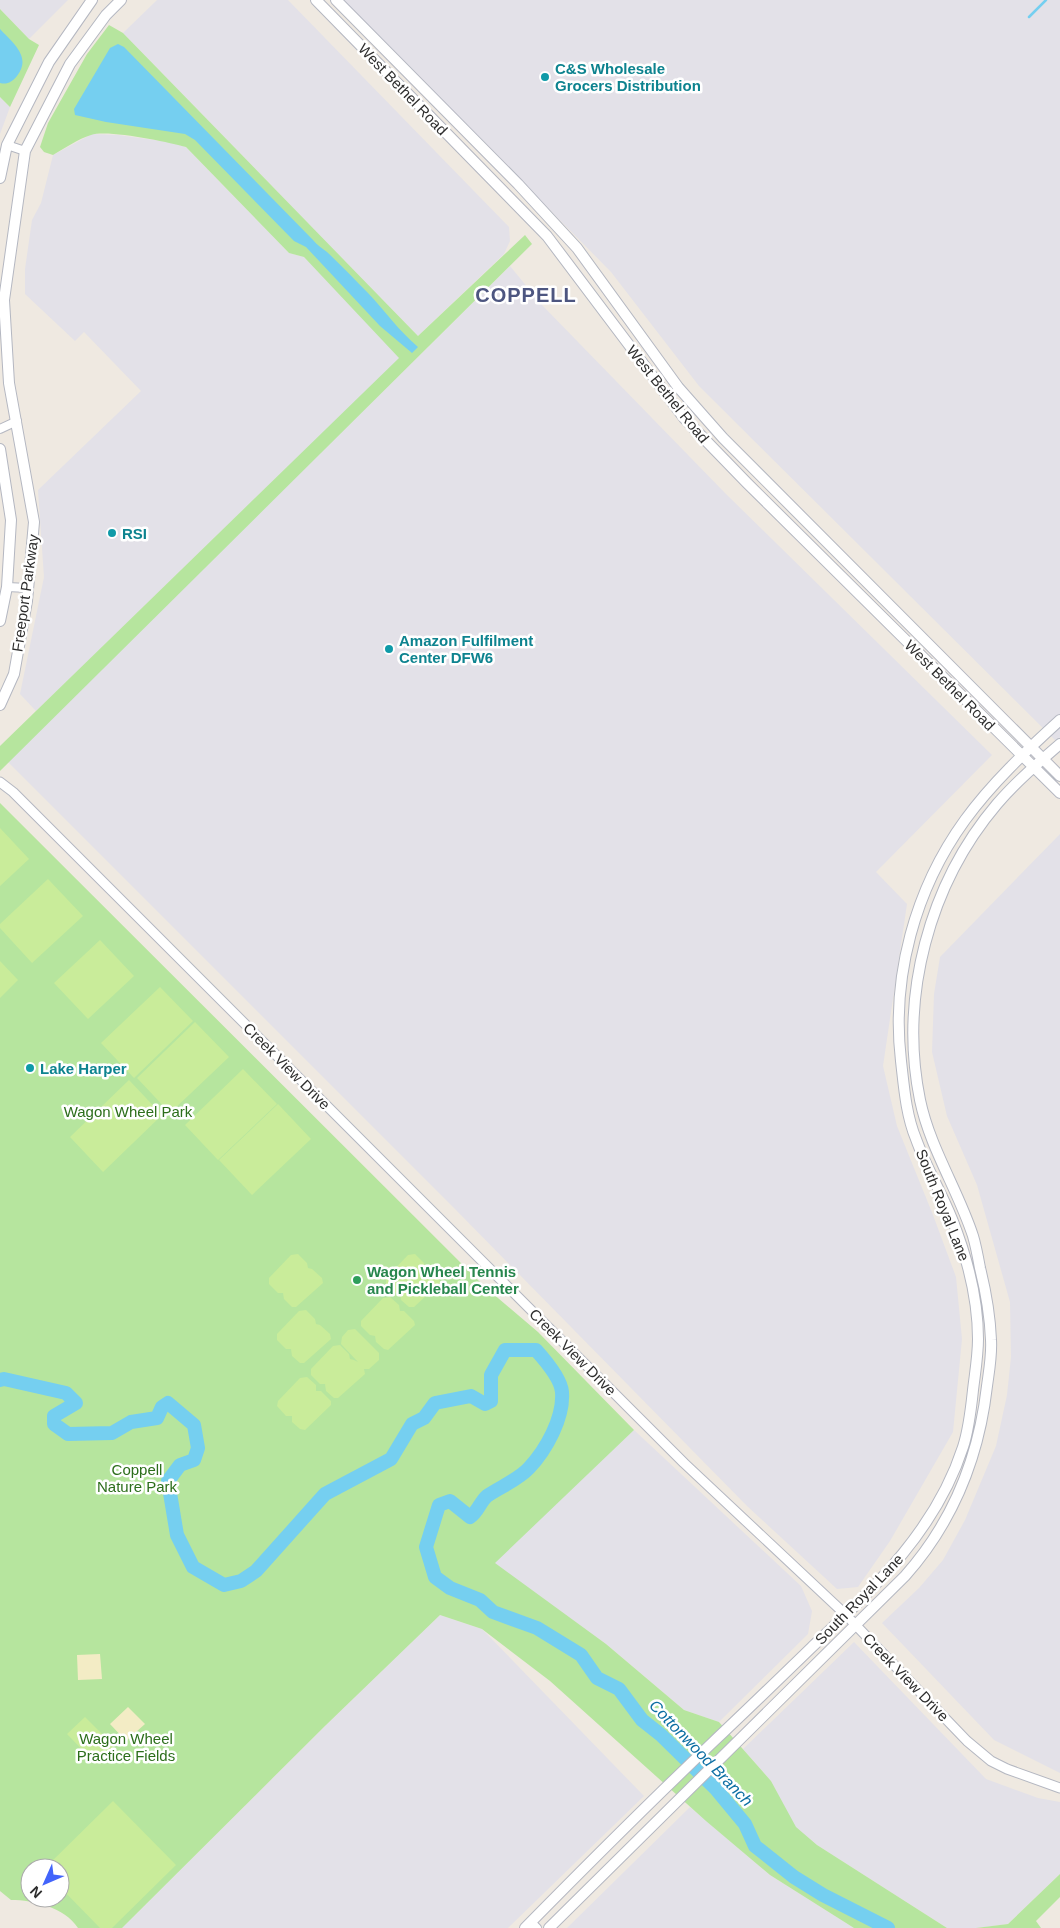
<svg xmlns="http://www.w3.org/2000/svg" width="1060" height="1928" font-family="Helvetica,sans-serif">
  <rect width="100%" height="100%" fill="#efe9e1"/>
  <!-- industrial -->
  <path fill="#e3e1e8" d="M 0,0 L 68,0 L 29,39 L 0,9 Z
    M 157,0 L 288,0 L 509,227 L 510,241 L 504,254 L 418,336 L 123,33 Z
    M 343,0 L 1060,0 L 1060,745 L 699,386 L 611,272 Z
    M 0,97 L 10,107 L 0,134 Z
    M 92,134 L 118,135 L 169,142 L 186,147 L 289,253 L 304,257 L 400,358 L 36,711 L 20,694 L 44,577 L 38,490 L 141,391 L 84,332 L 75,341 L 25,294 L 25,269 L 32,220 L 41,203 L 53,155 Z
    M 510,266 L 542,305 L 725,493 L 992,755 L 876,872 L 907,904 L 883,1066 L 897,1126 L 933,1215 L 956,1277 L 962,1339 L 953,1432 L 890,1541 L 858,1587 L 837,1589 L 747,1506 L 456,1210 L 8,762 Z
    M 1060,834 L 1060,1773 L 994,1740 L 882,1623 L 919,1588 L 943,1560 L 965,1520 L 996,1446 L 1007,1395 L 1011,1357 L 1010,1302 L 977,1185 L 947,1116 L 932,1052 L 934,994 L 940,957 Z
    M 634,1430 L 801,1586 L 812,1611 L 808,1634 L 719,1722 L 684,1710 L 606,1644 L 494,1563 Z
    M 440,1615 L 482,1629 L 644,1796 L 508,1928 L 122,1928 L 326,1725 Z
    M 854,1642 L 986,1779 L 1038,1798 L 1060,1802 L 1060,1874 L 1008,1924 L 976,1928 L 947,1928 L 817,1845 L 795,1827 L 771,1781 L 743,1749 Z
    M 690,1807 L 770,1875 L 854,1928 L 567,1928 Z"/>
  <!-- green -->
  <path fill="#b6e59e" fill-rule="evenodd" d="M 0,9 L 29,39 L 39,45 L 10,107 L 0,97 Z
    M 109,25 L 123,33 L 418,336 L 525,235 L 532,244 L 0,771 L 0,746 L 399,358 L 304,257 L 289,253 L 186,147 C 168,142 107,129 91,135 C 78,139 65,148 53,155 L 44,152 L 40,147 L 48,123 L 87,54 Z
    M 0,803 L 485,1287 L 538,1332 L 634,1430 L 495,1563 L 606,1644 L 684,1710 L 719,1722 L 771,1781 L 796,1827 L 817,1845 L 947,1928 L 854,1928 L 770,1875 L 706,1821 L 550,1681 L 482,1629 L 440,1615 L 326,1725 L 122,1928 L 78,1928 C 64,1907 34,1900 11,1900 L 0,1891 ZM 30,1868 L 60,1868 L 60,1898 L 30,1898 Z
    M 1060,1874 L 1060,1897 L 1036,1921 L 1041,1928 L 976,1928 L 1008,1924 Z"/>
  <!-- sand -->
  <path fill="#f3ecc5" d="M 100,1654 L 102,1679 L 78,1680 L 77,1655 Z
    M 128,1707 L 145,1724 L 126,1741 L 110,1724 Z"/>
  <!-- pitch -->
  <path fill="#c9ec9a" d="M 0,828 L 29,859 L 0,886 Z
    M 48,879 L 83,916 L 32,963 L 0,928 L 0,924 Z
    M 100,940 L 134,976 L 88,1019 L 54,983 Z
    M 0,961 L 18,980 L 0,998 Z
    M 160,987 L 193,1021 L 134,1078 L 101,1043 Z
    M 195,1022 L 229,1057 L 170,1113 L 137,1078 Z
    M 243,1069 L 277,1104 L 218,1160 L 185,1125 Z
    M 129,1080 L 162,1115 L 103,1172 L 70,1137 Z
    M 278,1104 L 311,1139 L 252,1195 L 219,1160 Z
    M 298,1254 L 307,1263 L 308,1268 L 312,1269 L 322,1278 L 323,1283 L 296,1307 L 292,1307 L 284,1299 L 283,1293 L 278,1293 L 269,1284 L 269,1278 L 291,1255 Z
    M 415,1254 L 424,1263 L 425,1269 L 429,1269 L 439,1278 L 440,1283 L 414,1307 L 409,1307 L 401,1300 L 400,1293 L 395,1293 L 386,1284 L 386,1278 L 408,1255 Z
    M 390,1297 L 399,1305 L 400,1311 L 404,1311 L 414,1321 L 415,1325 L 388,1350 L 384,1349 L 376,1342 L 375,1336 L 370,1335 L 361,1326 L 361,1321 L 383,1298 Z
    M 306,1310 L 315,1319 L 316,1324 L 320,1325 L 330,1334 L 331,1339 L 304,1363 L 300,1363 L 292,1356 L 291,1349 L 286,1349 L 277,1340 L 277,1334 L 299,1311 Z
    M 355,1329 L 379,1353 L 379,1360 L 369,1369 L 364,1369 L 365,1374 L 338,1398 L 334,1398 L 326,1391 L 325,1384 L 320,1384 L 311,1375 L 311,1369 L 333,1346 L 340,1345 L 349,1354 L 350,1359 L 354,1360 L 358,1362 L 341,1344 L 342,1337 L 348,1330 Z
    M 307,1377 L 316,1385 L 316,1391 L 321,1391 L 331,1401 L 331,1405 L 305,1430 L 300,1429 L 292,1422 L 292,1416 L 286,1416 L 277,1406 L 278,1401 L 300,1378 Z
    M 85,1717 L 114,1746 L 96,1764 L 67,1734 Z
    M 113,1801 L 176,1865 L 112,1928 L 100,1928 L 60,1887 L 60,1868 L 45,1868 Z"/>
  <!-- water -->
  <path fill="#75cff0" d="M 0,29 C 13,43 32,57 17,76 C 12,82 7,85 0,83 Z
    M 118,44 L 124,47 L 313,240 C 317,245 322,248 327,252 C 341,265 355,280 368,293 C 385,311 399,331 418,347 L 412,353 L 380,326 L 306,247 L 294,241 L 195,140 L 185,134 L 106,122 L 75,115 L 74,109 L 110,48 Z"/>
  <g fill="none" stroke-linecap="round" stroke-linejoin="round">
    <!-- stream -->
    <path stroke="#75cff0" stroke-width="2.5" d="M 1029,17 L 1046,0"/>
    <!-- river -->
    <path stroke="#75cff0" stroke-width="14" d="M 0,1380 L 4,1379 L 66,1393 L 76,1403 L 54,1416 L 54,1424 L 68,1434 L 112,1433 L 131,1422 L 157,1418 L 162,1407 L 168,1403 L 194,1425 L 198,1448 L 194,1460 L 180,1465 L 168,1481 L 177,1535 L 193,1567 L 224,1585 L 241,1581 L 256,1571 L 325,1494 L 391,1459 L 412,1424 L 424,1418 L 435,1403 L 471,1396 L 485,1404 L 491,1401 L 491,1375 L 505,1350 L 536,1350 C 545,1360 561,1379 562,1392 C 564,1418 546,1450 529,1468 C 518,1480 500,1487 487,1496 C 480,1502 478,1512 470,1517 L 450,1501 L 439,1505 L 426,1547 L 435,1577 L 450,1588 L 480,1600 L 493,1612 L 537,1628 L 581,1655 L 597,1678 L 619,1689 L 642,1720 L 661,1735 L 716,1789 L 745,1824 L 755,1846 L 794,1877 L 823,1895 L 888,1928"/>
    <!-- minor casing -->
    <g stroke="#b4b7c1" stroke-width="10">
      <path id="minor" d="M 7,145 L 25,151
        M 0,429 L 17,421
        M 7,587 L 28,588
        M 531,1922 L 537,1928"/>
    </g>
    <!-- tertiary casing -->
    <g stroke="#b4b7c1" stroke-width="11">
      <path id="tertiary" d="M 0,782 L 13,792 L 684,1463 L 846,1615 L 967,1741 L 991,1761 L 1007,1769 L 1060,1788"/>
    </g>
    <!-- secondary casing -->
    <g stroke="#b4b7c1" stroke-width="12">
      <path id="secondary" d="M 316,0 L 547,236 L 684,418 L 747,483 L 1060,793
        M 336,0 L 518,184 L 577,248 L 678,387 L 723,438 L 1060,776
        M 0,178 L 7,145 L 49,62 L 92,0
        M 0,449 L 11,520 L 7,587 L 0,621
        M 0,705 L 14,674 L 27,601 L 34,522 L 9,383 L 4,300 L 25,151 L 70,64 L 106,15 L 121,0
        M 525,1928 C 586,1866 648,1804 711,1744 C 745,1712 778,1680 811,1648 C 873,1589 936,1531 963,1447 C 969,1429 971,1409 973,1390 C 975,1373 978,1356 978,1339 C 978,1298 967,1257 952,1219 C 941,1192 926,1167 916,1139 C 906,1115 904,1087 901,1061 C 891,977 915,889 965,820 C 992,783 1026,751 1060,720
        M 549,1928 L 905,1576 C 953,1522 979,1456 987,1386 C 989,1371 992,1355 991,1340 C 990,1315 986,1292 980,1268 C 978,1257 976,1246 973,1236 C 958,1190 930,1148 920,1100 C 899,997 929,884 997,804 C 1016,782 1038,763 1060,744"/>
    </g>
    <!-- minor -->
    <use href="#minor" stroke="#fff" stroke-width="8"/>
    <!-- tertiary -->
    <use href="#tertiary" stroke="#fff" stroke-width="9"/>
    <!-- secondary -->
    <use href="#secondary" stroke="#fff" stroke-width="10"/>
  </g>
  <!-- markers -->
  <g fill="#0f9aa8" stroke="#fff" stroke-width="2">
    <circle cx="545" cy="77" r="5"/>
    <circle cx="112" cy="533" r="5"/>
    <circle cx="389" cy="649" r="5"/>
    <circle cx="30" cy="1068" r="5"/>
  </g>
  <circle fill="#2e9e5b" stroke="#fff" stroke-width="2" cx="357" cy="1280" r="5"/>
  <g text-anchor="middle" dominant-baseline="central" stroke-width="5" stroke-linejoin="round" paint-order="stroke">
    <!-- culture labels -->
    <g font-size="15" font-weight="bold" fill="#0d838f" stroke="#fff" text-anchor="start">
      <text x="555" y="68">C&amp;S Wholesale<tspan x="555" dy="17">Grocers Distribution</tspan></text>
      <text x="122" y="533">RSI</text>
      <text x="399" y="640">Amazon Fulfilment<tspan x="399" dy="17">Center DFW6</tspan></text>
      <text x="40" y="1068">Lake Harper</text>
    </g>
    <!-- street labels -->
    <g font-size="15" fill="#2e2e2e" stroke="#fff">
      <text transform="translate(403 89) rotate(46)">West Bethel Road</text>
      <text transform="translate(668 394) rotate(51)">West Bethel Road</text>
      <text transform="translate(25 593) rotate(-82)">Freeport Parkway</text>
      <text transform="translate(950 685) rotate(45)">West Bethel Road</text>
      <text transform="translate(287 1066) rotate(45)">Creek View Drive</text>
      <text transform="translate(943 1205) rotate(68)">South Royal Lane</text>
      <text transform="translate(573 1352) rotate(45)">Creek View Drive</text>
      <text transform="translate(859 1599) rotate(-46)">South Royal Lane</text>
      <text transform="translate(906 1677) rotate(46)">Creek View Drive</text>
    </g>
    <!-- park labels -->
    <g font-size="15" fill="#2c6e1b" stroke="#fff">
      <text x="128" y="1111">Wagon Wheel Park</text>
      <text x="137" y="1469">Coppell<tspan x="137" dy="17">Nature Park</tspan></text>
      <text x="126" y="1738">Wagon Wheel<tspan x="126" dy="17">Practice Fields</tspan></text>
    </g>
    <!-- leisure labels -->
    <g font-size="15" font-weight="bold" fill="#27864d" stroke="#fff" text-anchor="start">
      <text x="367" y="1271">Wagon Wheel Tennis<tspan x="367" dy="17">and Pickleball Center</tspan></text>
    </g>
    <!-- water labels -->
    <g font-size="16" font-style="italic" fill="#0d6fa3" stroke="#fff">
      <text transform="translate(701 1753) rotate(46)">Cottonwood Branch</text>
    </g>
    <!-- district labels -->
    <g font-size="20" font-weight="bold" letter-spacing="1" fill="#4d5680" stroke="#fff">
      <text x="526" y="295">COPPELL</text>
    </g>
  </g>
  <!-- north arrow -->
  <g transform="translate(45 1883) rotate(225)"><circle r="24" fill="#ffffff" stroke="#ababab"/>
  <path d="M0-4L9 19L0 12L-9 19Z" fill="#4264fb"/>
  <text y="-8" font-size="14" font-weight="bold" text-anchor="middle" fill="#2e2e2e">N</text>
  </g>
</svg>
